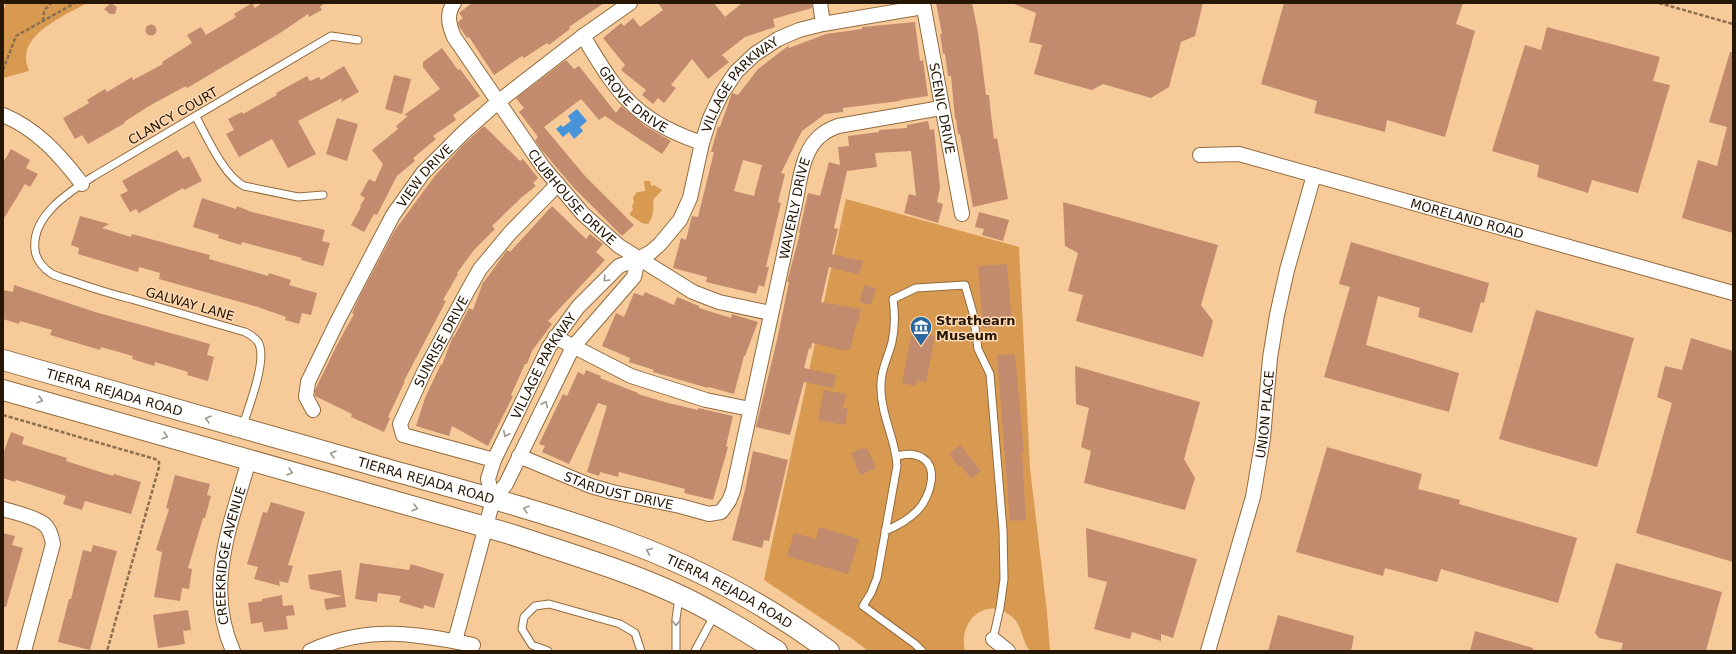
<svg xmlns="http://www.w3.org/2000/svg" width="1736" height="654" font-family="'DejaVu Sans',sans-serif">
  <rect width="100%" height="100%" fill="#f7ca9a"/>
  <!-- green -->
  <path fill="#d89a50" d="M 6,3 L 87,3 C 68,14 24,32 26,59 C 26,63 28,67 29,71 L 3,78 L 3,13 Z
    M 644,181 L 650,181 L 651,186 L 654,185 L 662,190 L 653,200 C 654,209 653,218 648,224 L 642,223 L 630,215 L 630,213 L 633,210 L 632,206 L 634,202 L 633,198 L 637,192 L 645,191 Z
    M 846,199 L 1019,247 L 1030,468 L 1047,612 L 1050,651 L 1030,651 C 1021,640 1023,625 1011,616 C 985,595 958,622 965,651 L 868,651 L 854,640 L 764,580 Z"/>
  <!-- water -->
  <path fill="#4794da" d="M 577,109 L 587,121 L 580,127 L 583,131 L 574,139 L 569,132 L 563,137 L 556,129 L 561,125 L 563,127 L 571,121 L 568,116 Z"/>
  <!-- building -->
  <path fill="#c38b6e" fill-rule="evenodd" d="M 111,3 L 117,7 L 115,14 L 110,14 L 104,9 Z
    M 252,3 L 255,8 L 262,3 L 325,3 L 320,7 L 322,10 L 309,17 L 308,14 L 280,33 L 187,88 L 186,86 L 149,106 L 124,122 L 125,123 L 88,144 L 82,135 L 75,139 L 63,118 L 89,103 L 87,100 L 105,89 L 107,92 L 132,77 L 133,80 L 163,64 L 162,62 L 192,43 L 187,35 L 201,27 L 206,35 L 236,17 L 234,14 Z
    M 472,3 L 604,3 L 569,27 L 570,29 L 549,45 L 547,43 L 524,58 L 522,56 L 494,75 L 469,37 L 467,38 L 459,26 L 458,22 L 463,18 L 459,13 Z
    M 658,3 L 714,3 L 725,17 L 742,3 L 812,3 L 812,8 L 773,19 L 775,27 L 745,37 L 722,55 L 729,62 L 708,79 L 692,59 L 671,85 L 676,88 L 664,103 L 658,98 L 653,104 L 642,95 L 646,90 L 621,70 L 625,65 L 603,38 L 621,23 L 624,26 L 633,18 L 640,27 L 663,10 Z
    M 936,3 L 972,3 L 978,32 L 986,95 L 989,95 L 990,106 L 994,139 L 997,138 L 1008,199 L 973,207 L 960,134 L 958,134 L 956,119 L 955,119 L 951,76 L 948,76 L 945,54 L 943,54 L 940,34 L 942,34 Z
    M 1012,3 L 1203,3 L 1195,36 L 1181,42 L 1169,87 L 1151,98 L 1103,84 L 1092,90 L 1034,74 L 1042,45 L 1029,42 L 1036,13 Z
    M 1284,3 L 1463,3 L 1456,24 L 1475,31 L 1445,137 L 1387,120 L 1385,132 L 1314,113 L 1317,101 L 1261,84 Z
    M 915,22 L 920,61 L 923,60 L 928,96 L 900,100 L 900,101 L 843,108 L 843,112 L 825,114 L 802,131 L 781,173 L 785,174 L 778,202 L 781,203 L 766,267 L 769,267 L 764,287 L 759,285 L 756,294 L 706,282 L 707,277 L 673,268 L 681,238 L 686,240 L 692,216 L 698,217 L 714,152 L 711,152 L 718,127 L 720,127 L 732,93 L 738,95 L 758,69 L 788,46 L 789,48 L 826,34 L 862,29 L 862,27 ZM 743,160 L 762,165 L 754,196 L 734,191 Z
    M145.5 30a5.5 5.5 0 1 1 11 0a5.5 5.5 0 1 1-11 0Z
    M 1547,27 L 1660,57 L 1653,81 L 1670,85 L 1638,193 L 1592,180 L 1588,193 L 1537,177 L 1539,165 L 1492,151 L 1525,45 L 1541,50 Z
    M 442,48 L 458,70 L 460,69 L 480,96 L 453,115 L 456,120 L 433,136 L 436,139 L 413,158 L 415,161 L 397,176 L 377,215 L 374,214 L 364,232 L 351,225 L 361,207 L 360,206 L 365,198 L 360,195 L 369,179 L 375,182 L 383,164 L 372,150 L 398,129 L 396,126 L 408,116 L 404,115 L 440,89 L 423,67 L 423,62 Z
    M 1730,52 L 1733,52 L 1733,233 L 1682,218 L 1698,160 L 1717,166 L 1727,127 L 1709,122 Z
    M 566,60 L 574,69 L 579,66 L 616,113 L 621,106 L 645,126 L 671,141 L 662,154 L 605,116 L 599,120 L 581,99 L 544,127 L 585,176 L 634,225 L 622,236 L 574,188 L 540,148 L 535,140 L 538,137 L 519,112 L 524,108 L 516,98 Z
    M 344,66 L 359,92 L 341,102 L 342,98 L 298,121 L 316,154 L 288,168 L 272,139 L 239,157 L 226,134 L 234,130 L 228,119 L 242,112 L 243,114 L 277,95 L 276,93 L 307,76 L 310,81 L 319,77 L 321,80 Z
    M 394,75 L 411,79 L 402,114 L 385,109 Z
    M 337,118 L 358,124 L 347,161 L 326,154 Z
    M 928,121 L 930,130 L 934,129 L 936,147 L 940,188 L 937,202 L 943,204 L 938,223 L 904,213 L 909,194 L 916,196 L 911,151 L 875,153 L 877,167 L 847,171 L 834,228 L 838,229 L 832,254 L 863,261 L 859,275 L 829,267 L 821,302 L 861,309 L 858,324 L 856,324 L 850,350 L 847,349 L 847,351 L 812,343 L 811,349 L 809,348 L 804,368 L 836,375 L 833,388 L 804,382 L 790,435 L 756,427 L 777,340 L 789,282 L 787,282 L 800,233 L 799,233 L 808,193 L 820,196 L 829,162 L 840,165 L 838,147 L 849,146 L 848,136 L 879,132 L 879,130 L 907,128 L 907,125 Z
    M 484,126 L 520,161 L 523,159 L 538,178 L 533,183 L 536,186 L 522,197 L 492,226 L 495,229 L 474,250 L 457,273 L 458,274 L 443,300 L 446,301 L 404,381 L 405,381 L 388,417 L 390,418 L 384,432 L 351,417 L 352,414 L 315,396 L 315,390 L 338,343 L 354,314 L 352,313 L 360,296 L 395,230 L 434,177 L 463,145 Z
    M 11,149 L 30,160 L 26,168 L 38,174 L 30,187 L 25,184 L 3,220 L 3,163 Z
    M 177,150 L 183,159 L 189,156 L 202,181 L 184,190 L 183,188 L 139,213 L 136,209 L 130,212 L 120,195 L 128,191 L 122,181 Z
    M 202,198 L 236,209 L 237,206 L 252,212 L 325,230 L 322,241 L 330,243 L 323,266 L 301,260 L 302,258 L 242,242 L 241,245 L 218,238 L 219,235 L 193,227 Z
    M 1063,202 L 1218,245 L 1201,305 L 1213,321 L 1203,357 L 1076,321 L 1083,295 L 1068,291 L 1078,253 L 1065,246 Z
    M 552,206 L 586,239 L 590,234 L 603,244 L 596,252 L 605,260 L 548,321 L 552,324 L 532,351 L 527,364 L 525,364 L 511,395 L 513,396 L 488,446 L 452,426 L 449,436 L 416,426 L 425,398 L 441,364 L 442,365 L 453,336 L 454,337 L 469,308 L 473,310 L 483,282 L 484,282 L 507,250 L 510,252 Z
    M 979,212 L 1009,220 L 1003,241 L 982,235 L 984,229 L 975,227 Z
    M 80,216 L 109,224 L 102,228 L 131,237 L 132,234 L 187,249 L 210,255 L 209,259 L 268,276 L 269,273 L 291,280 L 289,285 L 317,293 L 311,315 L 302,313 L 299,324 L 285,320 L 286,317 L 258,307 L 159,279 L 160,273 L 139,267 L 138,272 L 78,254 L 79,248 L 71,245 Z
    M 1351,242 L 1489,283 L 1484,303 L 1481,302 L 1472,333 L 1418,317 L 1420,308 L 1378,296 L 1366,345 L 1459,373 L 1449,412 L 1324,377 L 1350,287 L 1339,284 Z
    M 1007,264 L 1012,325 L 983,328 L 978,266 Z
    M 14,285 L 95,312 L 210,344 L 207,355 L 214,357 L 208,381 L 187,375 L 188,372 L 155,362 L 154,366 L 132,359 L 133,356 L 101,347 L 100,350 L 50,335 L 52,330 L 20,321 L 19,324 L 3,319 L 3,290 L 13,292 Z
    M 864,285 L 876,288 L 871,305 L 860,302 Z
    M 645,292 L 674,305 L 677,297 L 699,306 L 699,308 L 731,318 L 732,314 L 758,322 L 745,356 L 744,356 L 734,394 L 709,387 L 708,388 L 653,372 L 654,370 L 629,362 L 630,358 L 602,346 L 616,313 L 624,317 L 634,293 L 643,296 Z
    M 1536,310 L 1634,338 L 1597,467 L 1499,439 Z
    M 912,331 L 935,336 L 926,382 L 917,380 L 916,386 L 902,383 Z
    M 1691,338 L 1733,351 L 1733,562 L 1636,533 L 1672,403 L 1657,397 L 1665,366 L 1682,370 Z
    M 1015,354 L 1024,452 L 1022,452 L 1026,520 L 1010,521 L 997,355 Z
    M 1075,366 L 1200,402 L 1184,459 L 1195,478 L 1185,510 L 1084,483 L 1091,451 L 1081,447 L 1089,408 L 1076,404 Z
    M 586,370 L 601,376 L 600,378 L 638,393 L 638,394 L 668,403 L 698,410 L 698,408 L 733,416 L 726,446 L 728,447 L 713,500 L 684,493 L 685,489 L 619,472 L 618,477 L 600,472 L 599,476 L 587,472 L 607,406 L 598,403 L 569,464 L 542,452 L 545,446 L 539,444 L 563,394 L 567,396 L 578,372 L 584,375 Z
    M 824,390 L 846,394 L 843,408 L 848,408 L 845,425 L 818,420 Z
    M 11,432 L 24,437 L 22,444 L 67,458 L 66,461 L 113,476 L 114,474 L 141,482 L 131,514 L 85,501 L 82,510 L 63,504 L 66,496 L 16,480 L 15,482 L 3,478 L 3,454 Z
    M 960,445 L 981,471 L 971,479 L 961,465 L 959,467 L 949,454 Z
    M 1327,447 L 1422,474 L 1418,489 L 1460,500 L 1459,504 L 1577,538 L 1558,603 L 1441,569 L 1437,582 L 1385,568 L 1383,576 L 1296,552 Z
    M 862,448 L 863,450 L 867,448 L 876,468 L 860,475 L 851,453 Z
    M 753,451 L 788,460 L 769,541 L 764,540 L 762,548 L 732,540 L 745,490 Z
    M 175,475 L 210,484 L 207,495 L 211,496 L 205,518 L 203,518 L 188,568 L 192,569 L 189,589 L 182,588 L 180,601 L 154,597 L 162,552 L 156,550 L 169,509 L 166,508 Z
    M 271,502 L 305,512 L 288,565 L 293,566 L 288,583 L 279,581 L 280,586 L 254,579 L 258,567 L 247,564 L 263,512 L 267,513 Z
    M 819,527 L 859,539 L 848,574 L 787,556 L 794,533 L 816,539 Z
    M 1086,528 L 1197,559 L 1173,638 L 1161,634 L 1161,641 L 1132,632 L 1130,639 L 1094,629 L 1107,582 L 1088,577 Z
    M 3,533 L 15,536 L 12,545 L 23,548 L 6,607 L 3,607 Z
    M 93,545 L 117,551 L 90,650 L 58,642 L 69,599 L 71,599 L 83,550 L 91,552 Z
    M 360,563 L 409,570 L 411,564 L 444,574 L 434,608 L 424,605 L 423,609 L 399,602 L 401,596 L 378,593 L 377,602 L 355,599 Z
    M 1616,563 L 1722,592 L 1706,651 L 1621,651 L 1623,643 L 1599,638 L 1595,633 Z
    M 341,570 L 346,607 L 326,610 L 324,599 L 342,596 L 310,589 L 308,575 Z
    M 282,595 L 283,606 L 293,605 L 295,615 L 286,616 L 288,629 L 264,632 L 262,622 L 251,624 L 248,603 L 262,601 L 262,599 Z
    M 188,610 L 191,630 L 183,631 L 185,644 L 158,648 L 153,615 Z
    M 1278,615 L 1354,636 L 1351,651 L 1268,651 Z
    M 1475,631 L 1533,648 L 1533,651 L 1470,651 Z"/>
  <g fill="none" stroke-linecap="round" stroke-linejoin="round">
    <!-- service casing -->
    <g stroke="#936b3e" stroke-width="9">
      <path id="service" d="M 196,117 C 207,137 224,176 244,186 L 298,197 L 323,195
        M 242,428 C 248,409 265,366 260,347 C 259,340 251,335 245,332 C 207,321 169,310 131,299 C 111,294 92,288 72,281 C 66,279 58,277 52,274 C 44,269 36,260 35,250 C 31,216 69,192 94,176 L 331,36 L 358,40
        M 885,531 C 897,526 908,520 917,511 C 931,497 942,461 915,455 C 910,453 902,455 896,456
        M 548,651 L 532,645 L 522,629 L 524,617 L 535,606 L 549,604 L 620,624 L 635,633 L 641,651
        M 676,651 L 676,619 L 679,597
        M 695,651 L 715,614
        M 922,651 L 915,644 L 863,606 L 871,593 L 877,578 L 897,466 C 896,440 881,416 881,389 C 880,371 888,358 892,342 C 895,328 895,313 893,299 L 916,288 L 965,285 L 973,313 L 978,349 L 990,374 L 1003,530 L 1004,579 L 1000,608 L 993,639"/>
    </g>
    <!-- minor casing -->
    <g stroke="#936b3e" stroke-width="16">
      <g id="minor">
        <path id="s1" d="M 454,3 C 446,14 449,25 454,37 L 543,167 L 583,214 L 619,246 L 693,292 L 719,302 L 770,313"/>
        <path d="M 820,3 L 823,24"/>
        <path id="s2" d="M 923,3 L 962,214"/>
        <path id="s3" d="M 583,36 C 598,60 613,88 635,107 C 654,124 678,135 702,143"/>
        <path d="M 3,115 C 37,129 60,155 82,184"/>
        <path id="s4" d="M 1200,155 L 1239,154 L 1733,293"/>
        <path d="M 555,337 L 631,376 L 706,400 L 750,409"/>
        <path id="s5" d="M 313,410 L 306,397 L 308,382 L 337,322 L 393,215 L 423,173 L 464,132 L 498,102 L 583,36 L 630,3"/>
        <path id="s6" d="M 519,456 L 591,486 L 612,492 L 680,506 L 709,514 L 721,512 L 729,501 L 733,491 L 795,204 C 800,181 802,147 824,133 C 828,130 833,128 838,126 L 941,108"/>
        <path id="s7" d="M 494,460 L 403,435 L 400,424 L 425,370 L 467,292 L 480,269 L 510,233 L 558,184"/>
        <path id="s8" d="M 493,500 L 488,479 L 494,460 L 549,347 L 578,307 L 619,266 L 638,259 L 651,252 L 660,244 L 680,220 L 690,198 L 702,143 L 710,118 L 722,93 L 736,72 L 755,54 L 778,39 L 799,30 L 823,24 L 923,7"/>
        <path d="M 3,509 C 16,513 33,516 44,524 C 50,529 52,538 53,544 L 24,651"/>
        <path d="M 993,639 L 1008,651"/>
        <path d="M 455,641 L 493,500 L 506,484 L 573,347 L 634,277 L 638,259"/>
        <path id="s9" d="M 233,651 C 204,586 231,524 249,460"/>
        <path d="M 310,651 C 367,625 414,633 473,645"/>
        <path id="s10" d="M 1208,651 L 1253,497 L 1263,438 L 1270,358 L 1277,315 L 1287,270 L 1314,175"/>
      </g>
    </g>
    <!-- secondary casing -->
    <g stroke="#936b3e" stroke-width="22">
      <g id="secondary">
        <path id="s11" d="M 3,360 C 125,395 247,430 369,464 C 450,487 532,508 611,536 C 688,563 763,602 829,651"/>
        <path d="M 3,390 L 510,534 C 567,553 625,570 679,595 C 713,611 745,631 777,651"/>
      </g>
    </g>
    <!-- path -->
    <path stroke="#8d6f4e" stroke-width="2.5" stroke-dasharray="4 2" stroke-linecap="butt" d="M 1659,3 L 1733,24
      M 43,21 L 44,11 L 51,3
      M 3,70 L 16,36 L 75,3
      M 3,415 L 155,459 L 159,462 L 159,467 L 107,651"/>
    <!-- service -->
    <use href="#service" stroke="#fff" stroke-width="7"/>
    <!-- minor -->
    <use href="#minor" stroke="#fff" stroke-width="14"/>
    <!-- secondary -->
    <use href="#secondary" stroke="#fff" stroke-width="20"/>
  </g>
  <!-- one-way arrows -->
  <defs><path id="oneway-chevron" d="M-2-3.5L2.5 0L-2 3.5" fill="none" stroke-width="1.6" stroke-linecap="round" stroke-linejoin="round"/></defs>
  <g stroke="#9d968e">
    <use href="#oneway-chevron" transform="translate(606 279) rotate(135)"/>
    <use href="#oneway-chevron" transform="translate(40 400) rotate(16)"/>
    <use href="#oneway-chevron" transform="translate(545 404) rotate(-64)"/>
    <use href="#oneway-chevron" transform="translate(208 419) rotate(-164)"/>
    <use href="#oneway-chevron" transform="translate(506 434) rotate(116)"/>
    <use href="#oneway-chevron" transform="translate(165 436) rotate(16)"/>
    <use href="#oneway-chevron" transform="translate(333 454) rotate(-164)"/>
    <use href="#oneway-chevron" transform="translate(290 472) rotate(16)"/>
    <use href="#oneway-chevron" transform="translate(415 508) rotate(16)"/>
    <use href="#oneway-chevron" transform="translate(526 509) rotate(-164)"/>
    <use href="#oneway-chevron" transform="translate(649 551) rotate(-158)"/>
    <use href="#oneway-chevron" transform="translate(676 623) rotate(92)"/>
  </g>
  <!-- icons -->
  <defs>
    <g id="museum-pin" transform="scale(1.15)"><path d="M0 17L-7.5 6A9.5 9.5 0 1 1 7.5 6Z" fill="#2a689f" stroke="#fdd9b3"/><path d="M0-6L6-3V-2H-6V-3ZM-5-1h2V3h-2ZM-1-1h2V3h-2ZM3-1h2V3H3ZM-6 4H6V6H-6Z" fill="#fff"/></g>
  </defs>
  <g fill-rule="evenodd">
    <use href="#museum-pin" x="921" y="327"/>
  </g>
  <g text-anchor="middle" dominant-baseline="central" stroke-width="3" stroke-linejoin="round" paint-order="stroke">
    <!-- street labels -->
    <g font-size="13" fill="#261604" stroke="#fdd9b3">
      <text stroke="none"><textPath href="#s8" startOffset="505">VILLAGE PARKWAY</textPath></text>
      <text stroke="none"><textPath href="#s3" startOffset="82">GROVE DRIVE</textPath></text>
      <text stroke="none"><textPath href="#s2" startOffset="107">SCENIC DRIVE</textPath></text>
      <text transform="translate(173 116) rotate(-30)">CLANCY COURT</text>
      <text stroke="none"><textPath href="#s5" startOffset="268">VIEW DRIVE</textPath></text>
      <text stroke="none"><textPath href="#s1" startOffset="235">CLUBHOUSE DRIVE</textPath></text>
      <text stroke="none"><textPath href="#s6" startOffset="525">WAVERLY DRIVE</textPath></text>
      <text stroke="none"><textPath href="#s4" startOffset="276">MORELAND ROAD</textPath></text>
      <text transform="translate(190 304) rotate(16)">GALWAY LANE</text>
      <text stroke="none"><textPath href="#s7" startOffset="198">SUNRISE DRIVE</textPath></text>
      <text stroke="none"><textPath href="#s8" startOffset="148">VILLAGE PARKWAY</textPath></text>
      <text stroke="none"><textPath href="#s11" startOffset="116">TIERRA REJADA ROAD</textPath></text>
      <text stroke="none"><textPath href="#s10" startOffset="244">UNION PLACE</textPath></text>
      <text stroke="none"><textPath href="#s11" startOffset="440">TIERRA REJADA ROAD</textPath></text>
      <text stroke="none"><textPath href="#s6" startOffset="106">STARDUST DRIVE</textPath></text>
      <text stroke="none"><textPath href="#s9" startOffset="98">CREEKRIDGE AVENUE</textPath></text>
      <text stroke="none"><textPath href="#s11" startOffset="764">TIERRA REJADA ROAD</textPath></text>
    </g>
    <!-- poi labels -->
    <g font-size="13" font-weight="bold" fill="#261604" stroke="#fdd9b3" text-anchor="start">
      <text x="936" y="320">Strathearn<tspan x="936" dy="15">Museum</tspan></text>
    </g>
  </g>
  <!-- border -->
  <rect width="1736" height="654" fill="none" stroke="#261604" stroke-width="8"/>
</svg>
